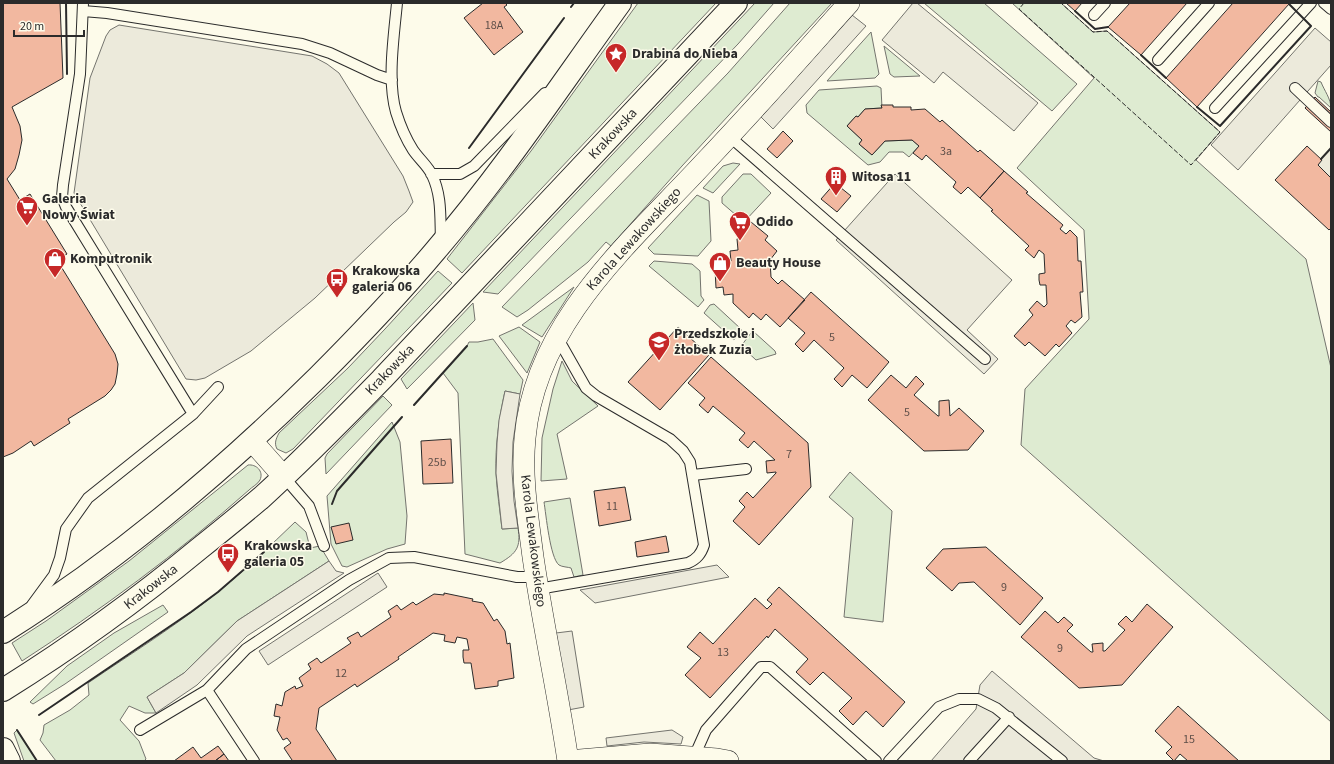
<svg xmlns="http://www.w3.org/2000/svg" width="1334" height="764" font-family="'Source Sans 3',sans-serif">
  <rect width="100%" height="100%" fill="#fdfbea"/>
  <!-- green -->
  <path fill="#deebd1" stroke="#74746e" d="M 638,3 L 716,3 L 462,273 L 447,259 L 531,151 Z
    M 755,3 L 774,3 L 738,44 L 498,294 L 483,292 Z
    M 790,3 L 832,3 L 682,166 L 611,246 L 606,242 L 588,262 L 528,310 L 517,317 L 502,307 L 728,73 Z
    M 924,3 L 984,3 L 1077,84 L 1052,111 Z
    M 1012,3 L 1061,3 L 1093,32 L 1107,31 L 1220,132 L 1196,160 L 1306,259 L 1331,368 L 1331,722 L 1021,445 L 1025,389 L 1089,319 L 1084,230 L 1017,168 L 1094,78 Z
    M 871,32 L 879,74 L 875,78 L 827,81 Z
    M 884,46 L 920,76 L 894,77 L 890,74 Z
    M 1318,81 L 1321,82 C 1324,90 1331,99 1331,108 L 1319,97 L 1318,97 L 1315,93 Z
    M 877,86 L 881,88 L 882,108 L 865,109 L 858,117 L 856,116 L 847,126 L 862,140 L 859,144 L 872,155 L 885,141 L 912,140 L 919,146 L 909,157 L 903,152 L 889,152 L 880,162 L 868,165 L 807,113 L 806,105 L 819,90 Z
    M 733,163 L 740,164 L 713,193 L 703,188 L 723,166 Z
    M 743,174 L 751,174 L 771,193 L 744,222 L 722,203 L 722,197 Z
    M 697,195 L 709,201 L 711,241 L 698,256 L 654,254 L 648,248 Z
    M 654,261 L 692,264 L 700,271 L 701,296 L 704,300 L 698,307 L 649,266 Z
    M 438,271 L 452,283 L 293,449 L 286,453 L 277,449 C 274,443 276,439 279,433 L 348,368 L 385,329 Z
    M 574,287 L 542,337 L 522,325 Z
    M 473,303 L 475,320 L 407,389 L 401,379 Z
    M 714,304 L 741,329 L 742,332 L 734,340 L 704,313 L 710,305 Z
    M 519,327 L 540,342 L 527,373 L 499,336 Z
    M 754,332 L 775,351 L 776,354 L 756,360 L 741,346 L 751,333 Z
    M 493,339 L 523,380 L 520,394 L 505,391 C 499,418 495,445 496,474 C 497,492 500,511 502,529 L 518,528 C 521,547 517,553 500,563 L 465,554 L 458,393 L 443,373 L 467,346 L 469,342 L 478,342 Z
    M 562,361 L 572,381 L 598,406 L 557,434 L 567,479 L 541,481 L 542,438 L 553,389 Z
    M 383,396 L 392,405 L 326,474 L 325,458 L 327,454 Z
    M 392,422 L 400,442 L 407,516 L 405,544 L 387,549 L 347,567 L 342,566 L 331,544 L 327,496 Z
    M 248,465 C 256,464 264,471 260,480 C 258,484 252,487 249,490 C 178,553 101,610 22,661 L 12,643 L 46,621 L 129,561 Z
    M 850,472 L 892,511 L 883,622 L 844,617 L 853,518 L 829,497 Z
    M 570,498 L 583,575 L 574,577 L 571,568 C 568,567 562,567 559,565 C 550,558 546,514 544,502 Z
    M 295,522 L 306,532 L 310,548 L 320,546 L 329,561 L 237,621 L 184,673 L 147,697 L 156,713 L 145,713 L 129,706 L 120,720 L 139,741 L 146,759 L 144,761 L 56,761 L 40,740 L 43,733 L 44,725 L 70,710 L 89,695 L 88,683 C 132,653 177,625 218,592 C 245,570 270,546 295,522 Z
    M 163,605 L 168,612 L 65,684 L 33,704 L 30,702 L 67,666 L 114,633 Z
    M 17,730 L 37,761 L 24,761 L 14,733 Z"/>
  <!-- parking -->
  <path fill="#eceadb" stroke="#74746e" d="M 913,3 L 917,3 L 1038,103 L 1014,131 L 943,72 L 934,83 L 882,40 Z
    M 852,15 L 866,26 L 773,129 L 761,117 Z
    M 119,25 L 312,56 L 327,64 L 339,73 L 403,176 L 409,191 L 413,202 L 406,212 L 394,222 L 315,298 L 251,351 L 205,378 L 196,380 L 186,379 L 74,193 L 90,78 L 106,36 L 110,30 Z
    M 1315,28 L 1331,42 L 1331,65 L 1238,170 L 1211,145 Z
    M 1331,148 L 1331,178 L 1318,165 L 1321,159 Z
    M 895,174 L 1012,280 L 967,330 L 998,359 L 984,374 L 836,240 Z
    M 505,391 L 520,394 L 513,442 L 512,471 L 514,501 L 518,528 L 502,529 L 496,473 L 497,443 L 499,420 Z
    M 329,561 L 336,571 L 344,573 L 247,636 L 197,685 L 156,713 L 147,697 L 184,673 L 237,621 Z
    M 717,565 L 729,577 L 595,603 L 580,590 Z
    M 378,573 L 387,587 L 268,665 L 259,651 Z
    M 572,631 L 584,707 L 568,710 L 556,633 Z
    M 992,671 L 1094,758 L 1104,761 L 931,761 L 976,709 L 980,685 Z
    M 672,730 L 683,737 L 681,744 L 644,742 L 607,746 L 606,738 Z"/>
  <!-- building -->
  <path fill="#f2b8a0" stroke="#2b2b2b" d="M 3,3 L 60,3 L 63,78 L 12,107 L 20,126 L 22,140 L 19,155 L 15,169 L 7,179 L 20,200 L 30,194 L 67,254 L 57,260 L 115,354 L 118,364 L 117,374 L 115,384 L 111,390 L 105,396 L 68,419 L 70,423 L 34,446 L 31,441 L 13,453 L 3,457 Z
    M 483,3 L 505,3 L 507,5 L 504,7 L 523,32 L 494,55 L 464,18 Z
    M 1066,3 L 1082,3 L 1075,11 Z
    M 1130,3 L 1187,3 L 1141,55 L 1108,27 Z
    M 1233,3 L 1288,3 L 1289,4 L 1197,107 L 1166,78 Z
    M 1315,97 L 1331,112 L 1331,132 L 1305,108 Z
    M 881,105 L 893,105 L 893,107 L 911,107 L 911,110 L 925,109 L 940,122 L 942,120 L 978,152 L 980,150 L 1004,171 L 980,198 L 968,187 L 961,194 L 953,187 L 956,182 L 926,155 L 922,160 L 913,153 L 919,146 L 912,140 L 885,141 L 872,155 L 859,144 L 862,140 L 847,126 L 856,116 L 858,117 L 865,109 L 882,108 Z
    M 783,131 L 793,141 L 777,158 L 767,149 Z
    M 1307,146 L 1322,160 L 1318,165 L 1331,178 L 1331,228 L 1329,230 L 1275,180 Z
    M 1004,171 L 1028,192 L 1026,193 L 1063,225 L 1060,229 L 1066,234 L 1070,230 L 1077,237 L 1078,261 L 1081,261 L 1083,292 L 1080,292 L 1082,317 L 1075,323 L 1071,320 L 1066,326 L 1072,333 L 1059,347 L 1056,344 L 1045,356 L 1029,342 L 1025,346 L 1014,336 L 1033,315 L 1029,310 L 1037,301 L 1044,307 L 1047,304 L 1046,285 L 1040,285 L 1039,280 L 1039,274 L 1045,273 L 1044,254 L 1039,250 L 1034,258 L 1025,250 L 1029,246 L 991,211 L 993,210 L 980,198 Z
    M 835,183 L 851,196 L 837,212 L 821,199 Z
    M 751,222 L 768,236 L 765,240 L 777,251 L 770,260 L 771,277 L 778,284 L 782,280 L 805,300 L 780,327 L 766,314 L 761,320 L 753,313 L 749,318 L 733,303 L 733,294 L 724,295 L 723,287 L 716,288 L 715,269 L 722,269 L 722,261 L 731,261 L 730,251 L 738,250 L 737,239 Z
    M 811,292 L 889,362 L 867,388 L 852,375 L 842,387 L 834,379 L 844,368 L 814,340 L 803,352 L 795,344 L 805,333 L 788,318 Z
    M 678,327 L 709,355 L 660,410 L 628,382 Z
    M 711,357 L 808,443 L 811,487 L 759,545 L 733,521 L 745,507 L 739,501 L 747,492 L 753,498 L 776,473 L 776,472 L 767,473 L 766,461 L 775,460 L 754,441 L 748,448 L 739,440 L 745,433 L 713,406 L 708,413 L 699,405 L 705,398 L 688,383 Z
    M 891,375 L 906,388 L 916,376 L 924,384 L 914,395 L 938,416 L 939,416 L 939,401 L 949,400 L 950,416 L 959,408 L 984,431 L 968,450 L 924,451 L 868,400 Z
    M 451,439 L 453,483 L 423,484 L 421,441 Z
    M 625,487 L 631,520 L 599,526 L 594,491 Z
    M 349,523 L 353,540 L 336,544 L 331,527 Z
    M 666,536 L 669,552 L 637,557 L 635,542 Z
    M 986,547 L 1043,598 L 1020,625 L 974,582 L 959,583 L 952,591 L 926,568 L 943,549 Z
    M 779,587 L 905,702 L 883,727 L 866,711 L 853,725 L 839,711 L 852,698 L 823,672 L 810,685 L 796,672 L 808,659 L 775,629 L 768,638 L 767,636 L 710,698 L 685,675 L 701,658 L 687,647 L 700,632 L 713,644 L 755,598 L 767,609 L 772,604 L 767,600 Z
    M 444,593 L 473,599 L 472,601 L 483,603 L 494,621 L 497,619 L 505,631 L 507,644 L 510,643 L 514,678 L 498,681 L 498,686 L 475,689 L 471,663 L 464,663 L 463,657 L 463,650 L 469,650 L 467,639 L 457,637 L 455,643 L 444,641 L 445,635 L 433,633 L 398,657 L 399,659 L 357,687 L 355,684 L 319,708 L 316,729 L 337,761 L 291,761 L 292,760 L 284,748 L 291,743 L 287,738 L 283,740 L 277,730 L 280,717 L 274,716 L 276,704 L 282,706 L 285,692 L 295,686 L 296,689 L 303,686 L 299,678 L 311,669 L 308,664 L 317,658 L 321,663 L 351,643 L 347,638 L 358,632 L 361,637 L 391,617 L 388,611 L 397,605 L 401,610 L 413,602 L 416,605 L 434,594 L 444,595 Z
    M 1147,604 L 1173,627 L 1122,685 L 1079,688 L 1021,637 L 1045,611 L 1058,623 L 1064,617 L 1073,625 L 1067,631 L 1091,652 L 1093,652 L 1092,644 L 1103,643 L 1103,651 L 1105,651 L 1125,630 L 1118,624 L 1126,616 L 1132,622 Z
    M 1178,706 L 1239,761 L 1188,761 L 1180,754 L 1174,761 L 1166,753 L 1172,747 L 1155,731 Z
    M 218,746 L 224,754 L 215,761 L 174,761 L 193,747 L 201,758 Z
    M 224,754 L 229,761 L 215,761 Z"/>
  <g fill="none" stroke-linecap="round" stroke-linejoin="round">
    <!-- lane casing -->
    <g stroke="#2b2b2b" stroke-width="12">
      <path id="lane" d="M 83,3 L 80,74 L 63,185 L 62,197 L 66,207 L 193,414
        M 397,3 C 394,35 387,81 396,112 C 400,125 406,139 413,150 C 419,159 428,166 432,175 C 442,196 440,217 441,240
        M 1324,3 L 1331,9
        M 83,11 L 107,13 L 302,44 L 330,53 L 377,75 L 392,80
        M 1094,15 L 1105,3
        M 1158,60 L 1209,3
        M 1295,88 L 1331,122
        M 1215,108 L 1311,3
        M 729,136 L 985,359
        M 431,174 L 460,174 L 474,166 L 545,93
        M 693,475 L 746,469
        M 284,477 L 309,506 L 324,546
        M 538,589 L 688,563 C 697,559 701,554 704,545 L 690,462 L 683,451 L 670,439 L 596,396 L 586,388 L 557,337
        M 32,605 L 54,575 L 60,558 L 66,529 L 88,498 L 193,414 L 218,387
        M 207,690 L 254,761
        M 140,730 L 207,690 L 246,649 L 349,580 L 389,558 L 414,557 L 517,577 L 536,577
        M 694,757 L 706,730 L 761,667 L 770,667 L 876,761
        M 889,761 L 939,707 L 959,699 L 978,699 L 996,708 L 1062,761
        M 969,761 L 1009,717"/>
    </g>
    <!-- street casing -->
    <g stroke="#2b2b2b" stroke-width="22">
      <path id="street" d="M 252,441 L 284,477
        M 568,761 C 558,693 543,625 533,557 C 528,517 521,478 525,438 C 535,322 630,243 704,163 C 733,132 762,101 790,69 C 810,47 829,25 849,3
        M 568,761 L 650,754 L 717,759 L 728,761"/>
    </g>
    <!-- secondary casing -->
    <g stroke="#2b2b2b" stroke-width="24">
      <path id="secondary" d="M 3,749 L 9,761"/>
    </g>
    <!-- primary casing -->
    <g stroke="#2b2b2b" stroke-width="24">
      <path id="primary" d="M 3,632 C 118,560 222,472 318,377 C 359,336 399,294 436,250 C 503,172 560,86 620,3
        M 3,690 C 72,647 137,600 200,548 C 220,532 241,515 261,498 C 303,460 342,420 382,379 L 736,3"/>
    </g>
    <!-- lane -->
    <use href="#lane" stroke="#fdfbea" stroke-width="10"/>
    <!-- street -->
    <use href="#street" stroke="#fdfbea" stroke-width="21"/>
    <!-- secondary -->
    <use href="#secondary" stroke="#fdfbea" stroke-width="22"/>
    <!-- primary -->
    <use href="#primary" stroke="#fdfbea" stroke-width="22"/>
    <!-- fence -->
    <path stroke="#2b2b2b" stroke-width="1" stroke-dasharray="5 2" stroke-linecap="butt" d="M 1024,3 L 1019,9 L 1191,165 L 1220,132 L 1107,31 L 1093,32 L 1061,3"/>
    <!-- wall -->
    <path stroke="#2b2b2b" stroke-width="2" d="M 66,3 L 67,74
      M 571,7 L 574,3
      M 1075,11 L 1095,29 L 1108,27
      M 1141,55 L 1166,78
      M 1197,107 L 1220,126 L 1311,26 L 1289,4
      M 469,148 L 564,18
      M 1321,159 L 1331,148
      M 414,405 L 467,346
      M 332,504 L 337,491 L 402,417
      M 39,715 L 191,612 L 218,592 L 264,552
      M 17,730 L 37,761"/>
  </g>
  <!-- icons -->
  <defs>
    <g id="sight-pin" transform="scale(1.15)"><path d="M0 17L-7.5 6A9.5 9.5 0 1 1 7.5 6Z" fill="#c62828" stroke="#fdfbea"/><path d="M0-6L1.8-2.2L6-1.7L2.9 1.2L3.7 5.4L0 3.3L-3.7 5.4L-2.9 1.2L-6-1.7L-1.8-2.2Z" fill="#fff"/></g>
    <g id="building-pin" transform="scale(1.15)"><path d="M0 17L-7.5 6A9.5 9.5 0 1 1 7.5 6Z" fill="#c62828" stroke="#fdfbea"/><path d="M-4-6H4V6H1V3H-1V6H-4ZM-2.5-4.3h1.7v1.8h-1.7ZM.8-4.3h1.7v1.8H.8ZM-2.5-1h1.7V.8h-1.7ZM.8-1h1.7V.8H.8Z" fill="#fff"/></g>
    <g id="supermarket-pin" transform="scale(1.15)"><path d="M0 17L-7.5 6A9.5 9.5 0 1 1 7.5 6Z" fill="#c62828" stroke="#fdfbea"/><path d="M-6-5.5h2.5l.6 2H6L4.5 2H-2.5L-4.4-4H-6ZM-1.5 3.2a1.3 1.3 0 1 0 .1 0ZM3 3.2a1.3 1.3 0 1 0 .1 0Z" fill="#fff"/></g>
    <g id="shop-pin" transform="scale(1.15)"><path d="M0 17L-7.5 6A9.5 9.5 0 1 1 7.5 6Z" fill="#c62828" stroke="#fdfbea"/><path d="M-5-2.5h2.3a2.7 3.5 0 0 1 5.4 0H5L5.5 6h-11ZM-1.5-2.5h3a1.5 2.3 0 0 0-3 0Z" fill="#fff"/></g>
    <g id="bus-pin" transform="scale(1.15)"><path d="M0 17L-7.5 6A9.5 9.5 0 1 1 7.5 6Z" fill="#c62828" stroke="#fdfbea"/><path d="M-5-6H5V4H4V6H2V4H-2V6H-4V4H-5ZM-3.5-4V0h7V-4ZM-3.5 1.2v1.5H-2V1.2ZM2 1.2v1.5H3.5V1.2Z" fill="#fff"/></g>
    <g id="school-pin" transform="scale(1.15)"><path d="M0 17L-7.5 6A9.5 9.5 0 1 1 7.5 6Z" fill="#c62828" stroke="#fdfbea"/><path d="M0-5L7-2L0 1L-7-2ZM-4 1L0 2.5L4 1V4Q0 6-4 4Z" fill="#fff"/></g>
  </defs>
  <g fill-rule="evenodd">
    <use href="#sight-pin" x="616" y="54"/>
    <use href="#building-pin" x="836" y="177"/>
    <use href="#supermarket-pin" x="27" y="207"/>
    <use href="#supermarket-pin" x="740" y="222"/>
    <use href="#shop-pin" x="55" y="259"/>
    <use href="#shop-pin" x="720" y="263"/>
    <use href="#bus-pin" x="337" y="279"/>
    <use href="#school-pin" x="659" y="342"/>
    <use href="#bus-pin" x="228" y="554"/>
  </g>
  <g text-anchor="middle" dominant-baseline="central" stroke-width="3" stroke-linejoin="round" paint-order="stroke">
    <!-- number labels -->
    <g font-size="12" fill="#5d4e48">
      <text x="494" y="25">18A</text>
      <text x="946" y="151">3a</text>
      <text x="832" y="337">5</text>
      <text x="907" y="412">5</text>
      <text x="789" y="454">7</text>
      <text x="437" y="462">25b</text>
      <text x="612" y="506">11</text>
      <text x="1004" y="587">9</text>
      <text x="1060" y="648">9</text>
      <text x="723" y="652">13</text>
      <text x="341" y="673">12</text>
      <text x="1189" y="739">15</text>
    </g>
    <!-- poi labels -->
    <g font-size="14" font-weight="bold" fill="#2b2b2b" stroke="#fdfbea" text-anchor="start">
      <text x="632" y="54">Drabina do Nieba</text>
      <text x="852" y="177">Witosa 11</text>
      <text x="42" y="199">Galeria<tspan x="42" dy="16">Nowy Świat</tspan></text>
      <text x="756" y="222">Odido</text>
      <text x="70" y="259">Komputronik</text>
      <text x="736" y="263">Beauty House</text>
      <text x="352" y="271">Krakowska<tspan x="352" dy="16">galeria 06</tspan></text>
      <text x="674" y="334">Przedszkole i<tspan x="674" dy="16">żłobek Zuzia</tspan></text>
      <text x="244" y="546">Krakowska<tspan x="244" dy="16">galeria 05</tspan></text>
    </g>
    <!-- street labels -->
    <g font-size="14" fill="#2b2b2b" stroke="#fdfbea">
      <text transform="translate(613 134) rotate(-47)">Krakowska</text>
      <text transform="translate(634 239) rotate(-48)">Karola Lewakowskiego</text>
      <text transform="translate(390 370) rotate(-46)">Krakowska</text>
      <text transform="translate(533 541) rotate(83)">Karola Lewakowskiego</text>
      <text transform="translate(151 587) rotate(-38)">Krakowska</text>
    </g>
  </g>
  <!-- border -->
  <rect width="1334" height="764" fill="none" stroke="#2b2b2b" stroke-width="8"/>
  <!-- scale -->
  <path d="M14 30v6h70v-6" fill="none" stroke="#2b2b2b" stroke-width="2"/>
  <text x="20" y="30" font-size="12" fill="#2b2b2b" stroke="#fdfbea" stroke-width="3" paint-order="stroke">20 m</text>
</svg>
